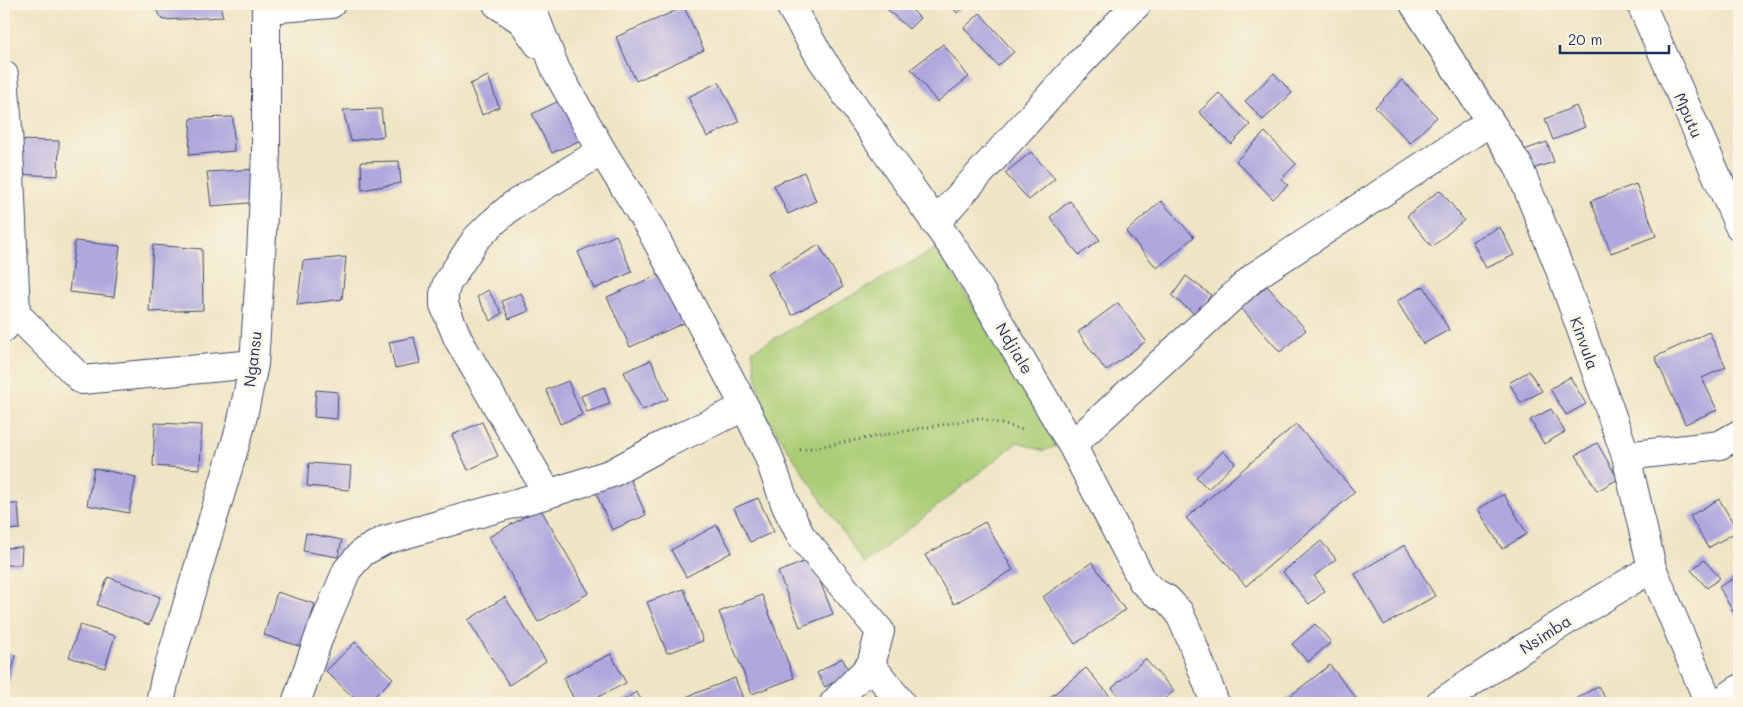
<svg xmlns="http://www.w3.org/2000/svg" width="1743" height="707" font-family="Mali,sans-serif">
  <rect width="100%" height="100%" fill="#fcf5e5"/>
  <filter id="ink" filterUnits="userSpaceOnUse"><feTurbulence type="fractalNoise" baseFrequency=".02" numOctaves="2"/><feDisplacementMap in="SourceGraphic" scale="10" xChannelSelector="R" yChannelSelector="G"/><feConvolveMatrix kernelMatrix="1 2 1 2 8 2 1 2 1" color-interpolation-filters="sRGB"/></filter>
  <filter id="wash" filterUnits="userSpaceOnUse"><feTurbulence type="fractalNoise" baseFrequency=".0096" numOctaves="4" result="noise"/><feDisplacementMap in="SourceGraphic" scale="20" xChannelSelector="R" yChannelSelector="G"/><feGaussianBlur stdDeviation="1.12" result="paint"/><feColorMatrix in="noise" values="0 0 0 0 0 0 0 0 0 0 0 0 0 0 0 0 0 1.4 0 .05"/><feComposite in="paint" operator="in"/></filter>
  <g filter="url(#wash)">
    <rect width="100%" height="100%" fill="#efe4c4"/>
    <!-- grass -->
    <path fill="#abcd76" stroke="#637e6a" d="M 937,248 L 1059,445 L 1043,451 L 1018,442 L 864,564 L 763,412 L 752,351 Z"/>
    <g id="blocks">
      <!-- building -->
      <path fill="#afa7dd" d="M 153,4 L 220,4 L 223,17 L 163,20 Z
        M 895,4 L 906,4 L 920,18 L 909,29 L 888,10 Z
        M 950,4 L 968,4 L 957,13 Z
        M 684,7 L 704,50 L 636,81 L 616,37 Z
        M 980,13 L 1014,52 L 998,66 L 964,28 Z
        M 943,44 L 969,77 L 937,102 L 911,69 Z
        M 1274,73 L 1292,93 L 1263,120 L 1245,101 Z
        M 488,76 L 499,107 L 482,115 L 470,84 Z
        M 1402,80 L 1437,117 L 1410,143 L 1375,107 Z
        M 719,82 L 739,122 L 707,137 L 688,97 Z
        M 1219,93 L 1250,125 L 1231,144 L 1199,112 Z
        M 567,97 L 583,139 L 552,153 L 532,114 Z
        M 1576,106 L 1585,127 L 1553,140 L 1545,119 Z
        M 381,109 L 384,136 L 351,141 L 343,110 Z
        M 233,117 L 234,151 L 189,155 L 191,118 Z
        M 1265,132 L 1296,164 L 1281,179 L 1288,185 L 1273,199 L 1236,161 Z
        M 13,140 L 59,141 L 58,176 L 13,174 Z
        M 1547,142 L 1554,162 L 1532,169 L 1524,150 Z
        M 1031,152 L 1055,179 L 1029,200 L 1005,173 Z
        M 399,161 L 401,183 L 362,190 L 361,162 Z
        M 259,169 L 261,202 L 211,206 L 207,172 Z
        M 804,172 L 816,201 L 788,214 L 774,185 Z
        M 1636,184 L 1656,236 L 1611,253 L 1591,201 Z
        M 1440,190 L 1464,220 L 1432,247 L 1407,216 Z
        M 1070,201 L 1100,240 L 1079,255 L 1050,217 Z
        M 1161,201 L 1194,237 L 1157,268 L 1126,232 Z
        M 1500,227 L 1514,255 L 1486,268 L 1472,241 Z
        M 616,235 L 632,272 L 594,289 L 578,252 Z
        M 75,241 L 120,246 L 114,297 L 69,292 Z
        M 153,245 L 202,249 L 203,310 L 149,312 Z
        M 819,245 L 843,287 L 792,315 L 768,274 Z
        M 346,257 L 342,299 L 297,305 L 303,261 Z
        M 663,273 L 686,322 L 630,347 L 607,297 Z
        M 1186,276 L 1211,295 L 1196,315 L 1172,296 Z
        M 1267,286 L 1306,330 L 1280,352 L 1241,308 Z
        M 1424,286 L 1449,330 L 1423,344 L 1397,301 Z
        M 488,290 L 502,313 L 491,321 L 477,297 Z
        M 521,293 L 529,311 L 509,319 L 502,301 Z
        M 1118,303 L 1146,341 L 1106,371 L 1078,332 Z
        M 1709,332 L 1726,367 L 1702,378 L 1717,410 L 1685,424 L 1655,357 Z
        M 414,337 L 420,363 L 395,368 L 389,342 Z
        M 651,360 L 668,399 L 642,410 L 624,372 Z
        M 1529,371 L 1542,391 L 1521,403 L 1509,383 Z
        M 1570,377 L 1586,404 L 1566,415 L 1550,389 Z
        M 568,381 L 582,415 L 560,424 L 546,390 Z
        M 604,387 L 610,404 L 587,412 L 581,396 Z
        M 316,390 L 338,392 L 337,419 L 314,417 Z
        M 1551,409 L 1565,432 L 1544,444 L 1530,420 Z
        M 482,422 L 498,456 L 468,470 L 452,435 Z
        M 155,423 L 202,425 L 200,469 L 153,466 Z
        M 1296,424 L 1355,492 L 1246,586 L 1186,518 Z
        M 1597,443 L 1618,479 L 1597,491 L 1576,455 Z
        M 1223,451 L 1235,463 L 1208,489 L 1196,477 Z
        M 309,463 L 351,466 L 349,490 L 307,486 Z
        M 94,468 L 136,477 L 129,513 L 87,505 Z
        M 629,476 L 646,515 L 612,530 L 595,491 Z
        M 1504,494 L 1527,534 L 1502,549 L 1478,509 Z
        M 758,498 L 774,532 L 750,542 L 734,508 Z
        M 1719,499 L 1738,531 L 1708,548 L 1690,516 Z
        M 4,504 L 18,504 L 20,529 L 4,530 Z
        M 540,508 L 589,593 L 538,622 L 489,537 Z
        M 985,522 L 1013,570 L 954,604 L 925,555 Z
        M 717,525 L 732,552 L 686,577 L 671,550 Z
        M 306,533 L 342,540 L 338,557 L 303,551 Z
        M 1321,541 L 1336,559 L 1314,576 L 1325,591 L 1309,604 L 1283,572 Z
        M 1405,545 L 1435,596 L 1384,625 L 1355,574 Z
        M 22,547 L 21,565 L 4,565 L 4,548 Z
        M 811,559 L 833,614 L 800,627 L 778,572 Z
        M 1704,560 L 1720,578 L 1707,588 L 1691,570 Z
        M 1092,562 L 1125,610 L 1075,644 L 1043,597 Z
        M 1739,575 L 1739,622 L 1719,587 Z
        M 108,577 L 160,597 L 149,625 L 97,605 Z
        M 684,589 L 703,641 L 667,653 L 647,602 Z
        M 277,592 L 315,604 L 302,647 L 264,635 Z
        M 762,595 L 794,678 L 752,694 L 719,612 Z
        M 505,597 L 546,661 L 509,685 L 468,620 Z
        M 1315,624 L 1331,642 L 1308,662 L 1292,644 Z
        M 80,625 L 115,636 L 105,668 L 69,657 Z
        M 355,642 L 393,678 L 368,703 L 359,703 L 326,671 Z
        M 4,652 L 16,655 L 9,682 L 4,680 Z
        M 611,654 L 626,683 L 586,703 L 576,703 L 563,678 Z
        M 842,658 L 850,673 L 825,687 L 817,673 Z
        M 1145,659 L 1174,691 L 1160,703 L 1126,703 L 1112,688 Z
        M 1330,665 L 1356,698 L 1349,703 L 1281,703 Z
        M 1086,668 L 1116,703 L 1043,703 Z
        M 735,678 L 745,703 L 688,703 L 686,697 Z
        M 1598,686 L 1608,703 L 1569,703 Z
        M 636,692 L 644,703 L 619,703 Z"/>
    </g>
  </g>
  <g filter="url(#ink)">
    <use href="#blocks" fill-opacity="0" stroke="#3b4a6d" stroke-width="1"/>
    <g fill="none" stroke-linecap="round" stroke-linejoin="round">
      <!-- minor casing -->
      <g stroke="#3b4a6d" stroke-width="30">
        <path id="minor" d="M 497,4 L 522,21 L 538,44
          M 530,4 L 556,70 L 602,151 L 650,228 L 745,407 L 768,455 L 786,506 L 801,536 L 880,631 L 871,665 L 901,703
          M 789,4 L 822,60 L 965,265 L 1072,445 L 1143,582 L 1154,592 L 1167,599 L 1179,612 L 1190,637 L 1215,703
          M 1414,4 L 1518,165 L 1559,267 L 1626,456 L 1652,568 L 1709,703
          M 1641,4 L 1739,226
          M 267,9 L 331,4
          M 4,75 L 8,129 L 16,314
          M 935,223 L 1079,64 L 1137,4
          M 4,328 L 16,314 L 82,380 L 254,364
          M 1072,445 L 1255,276 L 1490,122
          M 1626,456 L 1720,445 L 1739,434
          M 548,494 L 458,339 L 444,305 L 444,294 L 447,283 L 476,239 L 490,225 L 513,205 L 602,151
          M 160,703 L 165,679 L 241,425 L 254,364 L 261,255 L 266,153 L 266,4
          M 296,703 L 320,634 L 347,570 L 363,552 L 385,540 L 548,494 L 612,473 L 667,443 L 745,407
          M 834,703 L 871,665
          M 1440,703 L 1548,632 L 1652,568
          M 1719,703 L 1739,689"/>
      </g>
      <!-- path -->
      <path stroke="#3b4a6d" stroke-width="3" stroke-dasharray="1 4" stroke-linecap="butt" d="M 800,450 L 980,418 L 1024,430"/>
      <!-- minor -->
      <use href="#minor" stroke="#fff" stroke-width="28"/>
    </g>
  </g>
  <g text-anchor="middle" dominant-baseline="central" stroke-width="5" stroke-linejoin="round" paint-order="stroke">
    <!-- street labels -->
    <g font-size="16" fill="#1b2f5e" stroke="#fcf5e5">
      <text transform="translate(1689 115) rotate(66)">Mputu</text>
      <text transform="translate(1585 343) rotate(70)">Kinvula</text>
      <text transform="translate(1015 348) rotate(59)">Ndjiale</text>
      <text transform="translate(252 359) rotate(-83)">Ngansu</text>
      <text transform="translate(1545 634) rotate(-33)">Nsimba</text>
    </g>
  </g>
  <!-- margin -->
  <rect width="1743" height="707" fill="none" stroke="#fcf5e5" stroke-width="20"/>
  <!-- scale -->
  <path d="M1560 45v8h109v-8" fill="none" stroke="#1b2f5e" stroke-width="2.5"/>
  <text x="1568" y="45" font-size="15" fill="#1b2f5e" stroke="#fcf5e5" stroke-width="4" paint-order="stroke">20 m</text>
</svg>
